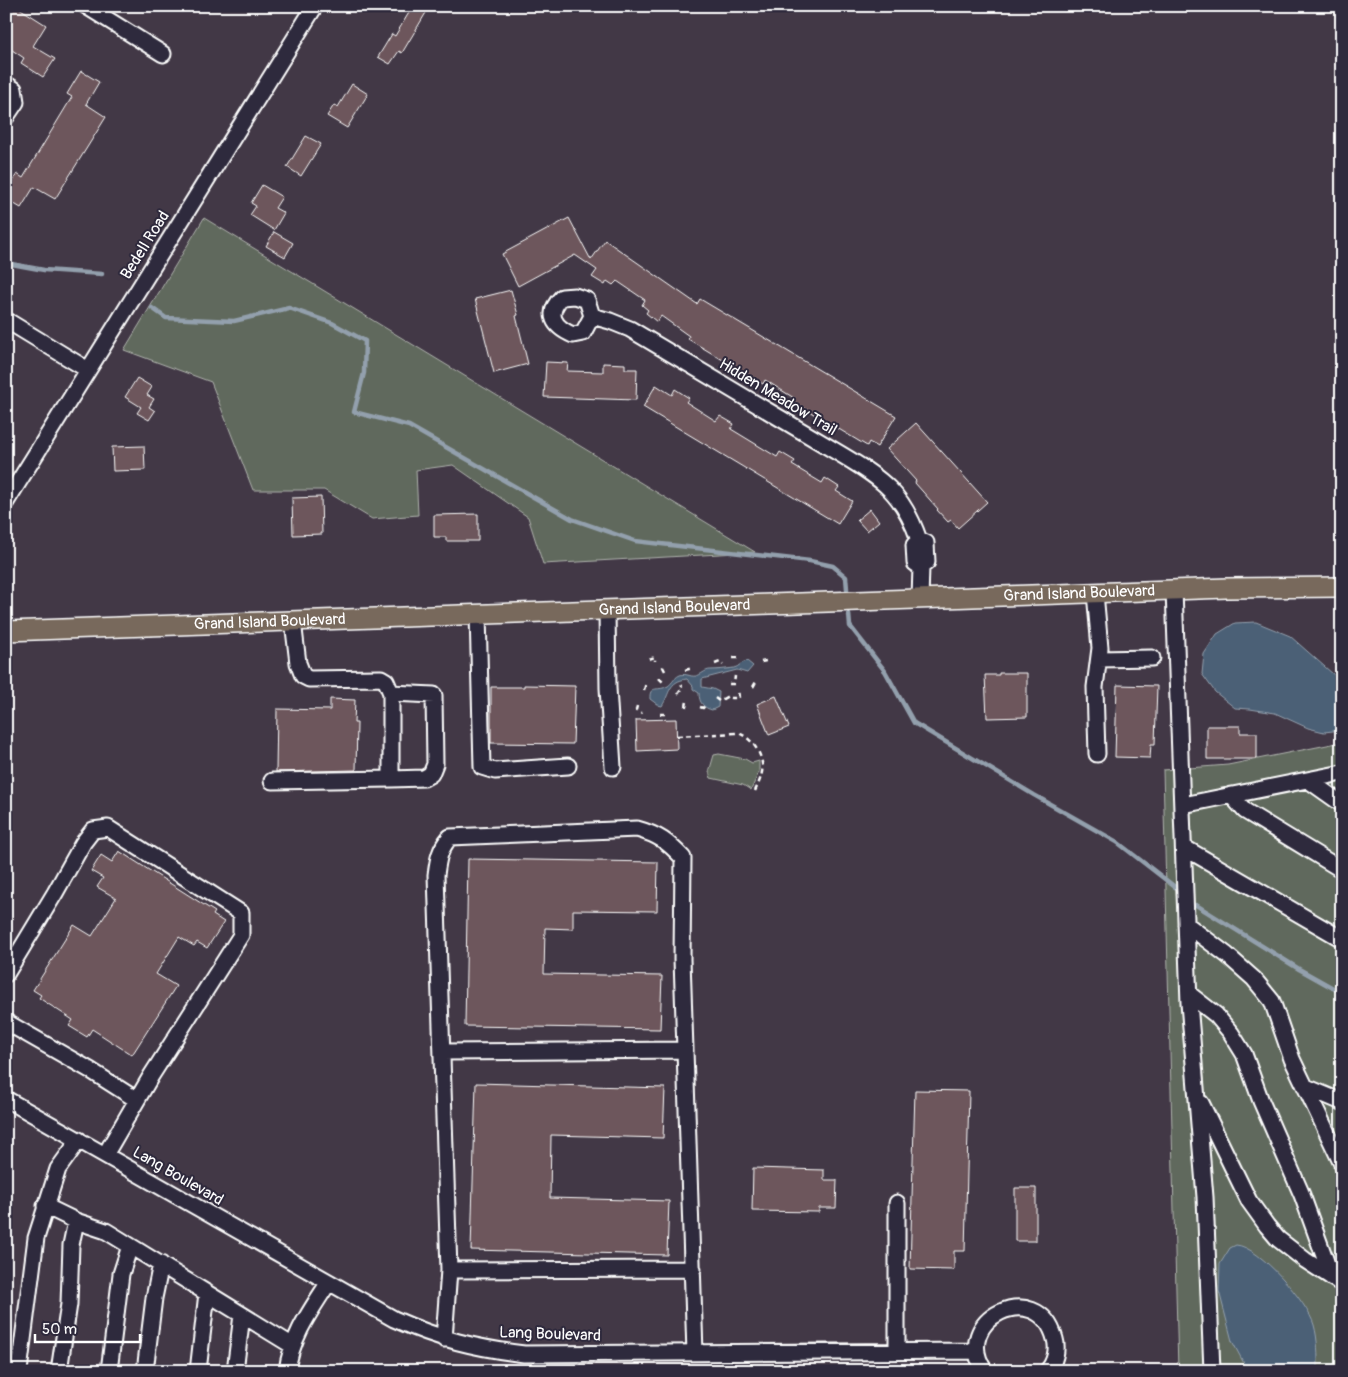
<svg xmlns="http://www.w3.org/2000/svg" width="1348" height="1377" font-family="Pangolin,sans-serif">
  <rect width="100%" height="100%" fill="#423846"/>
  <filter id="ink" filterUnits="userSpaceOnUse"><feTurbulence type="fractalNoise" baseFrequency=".02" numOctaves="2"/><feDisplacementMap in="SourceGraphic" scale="10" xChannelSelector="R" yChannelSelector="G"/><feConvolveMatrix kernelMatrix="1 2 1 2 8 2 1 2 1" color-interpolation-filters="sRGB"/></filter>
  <g filter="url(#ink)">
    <!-- green -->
    <path fill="#60695d" stroke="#b0b4ae" d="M 204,218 L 755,552 L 543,564 L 528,517 L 453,465 L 416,470 L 418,515 L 372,519 L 324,490 L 253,490 L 211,382 L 124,350 Z
      M 1342,742 L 1342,1371 L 1178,1371 L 1163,770 L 1228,765 Z
      M 719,754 L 745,759 L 752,763 L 759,761 L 759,772 L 751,790 L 743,785 L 711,778 L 709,772 L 714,755 Z"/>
    <!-- water -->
    <path fill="#4b6076" stroke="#93a0ad" d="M 1256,622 L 1290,636 L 1342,682 L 1342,730 L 1324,732 L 1308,728 L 1275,713 L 1250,709 L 1235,708 L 1215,692 L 1202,674 L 1204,654 L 1217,634 L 1235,623 Z
      M 747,661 L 753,666 L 747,673 L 737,670 L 702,679 L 702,687 L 713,689 L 719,692 L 718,707 L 712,710 C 704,708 699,703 699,693 L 693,689 L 693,686 L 687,679 C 668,681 670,694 662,706 L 658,705 L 650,699 C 649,685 658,691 666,687 C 672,685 673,678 680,675 C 686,673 690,677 696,676 C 701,675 705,670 710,670 C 718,670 726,669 734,668 C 739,667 741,662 747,661 Z
      M 1236,1245 C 1259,1246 1308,1303 1314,1325 C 1318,1339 1318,1356 1318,1371 L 1248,1371 L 1232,1341 L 1219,1291 L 1220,1264 L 1230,1248 Z"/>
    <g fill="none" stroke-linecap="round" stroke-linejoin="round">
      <!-- stream -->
      <path stroke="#93a0ad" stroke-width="4.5" d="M 6,263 L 44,270 L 102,274
        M 152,308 L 166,318 L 234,321 L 289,308 L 332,323 L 365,341 L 364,373 L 354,412 L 409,426 L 572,519 L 635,541 L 810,561 L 833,566 L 846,577 L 847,589
        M 849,614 L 850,626 L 885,671 L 914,723 L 1034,795 L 1117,842 L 1175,887
        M 1196,905 L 1299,969 L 1342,993"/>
    </g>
    <!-- building -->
    <path fill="#6d575b" stroke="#fff" d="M 6,6 L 16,6 L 46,25 L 33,46 L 55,59 L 43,77 L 21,63 L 24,58 L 6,46 Z
      M 413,6 L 419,6 L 427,11 L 402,53 L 399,51 L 390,64 L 378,57 L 392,34 L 395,36 Z
      M 81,71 L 99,82 L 86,104 L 106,117 L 55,199 L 34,187 L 21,208 L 6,199 L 6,191 L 17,174 L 23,178 L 72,97 L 67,94 Z
      M 352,84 L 368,94 L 347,128 L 327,116 L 334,105 L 338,107 Z
      M 306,136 L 321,144 L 301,176 L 287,167 Z
      M 262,185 L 282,197 L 275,208 L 284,213 L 274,230 L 250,215 L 256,206 L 251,203 Z
      M 569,218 L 591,260 L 605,240 L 697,304 L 700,299 L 896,416 L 877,447 L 869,442 L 867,446 L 792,401 L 794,398 L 765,380 L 763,384 L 688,339 L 689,336 L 661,316 L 657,322 L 646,313 L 648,310 L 642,305 L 645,300 L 617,281 L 613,285 L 607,281 L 605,285 L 592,277 L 597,270 L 575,255 L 518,286 L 502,254 Z
      M 274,232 L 293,243 L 285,257 L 266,246 Z
      M 511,290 L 518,315 L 516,316 L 528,364 L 494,373 L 475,299 Z
      M 546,362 L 568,363 L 567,371 L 603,372 L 603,363 L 625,364 L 625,369 L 637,369 L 636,400 L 544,397 Z
      M 137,378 L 152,387 L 147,395 L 154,399 L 149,407 L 155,411 L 149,420 L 137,413 L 141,407 L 125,397 Z
      M 656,385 L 672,395 L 675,389 L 689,398 L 686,402 L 716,421 L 720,416 L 734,424 L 731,429 L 777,457 L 780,452 L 795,461 L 792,465 L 822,483 L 825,478 L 839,487 L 836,491 L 852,501 L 838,524 L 643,407 Z
      M 916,423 L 987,502 L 958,528 L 951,520 L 948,522 L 937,510 L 938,509 L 915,483 L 916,481 L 887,449 Z
      M 144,446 L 145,470 L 113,471 L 112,447 Z
      M 321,497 L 322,534 L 293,535 L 292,498 Z
      M 870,509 L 879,521 L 867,531 L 857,520 Z
      M 478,514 L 478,541 L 446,541 L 446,537 L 434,537 L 434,515 Z
      M 999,673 L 1027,673 L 1027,717 L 987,718 L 985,675 L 999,675 Z
      M 524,685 L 575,686 L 573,744 L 491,743 L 491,687 L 524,687 Z
      M 1117,685 L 1157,686 L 1155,744 L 1151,744 L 1150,758 L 1115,757 Z
      M 776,696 L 789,727 L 769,735 L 757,704 Z
      M 330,699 L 355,700 L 354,723 L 357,723 L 356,770 L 276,772 L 277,709 L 330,710 Z
      M 676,719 L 677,749 L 637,751 L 636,720 Z
      M 1207,726 L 1240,726 L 1240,733 L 1257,733 L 1257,759 L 1207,759 Z
      M 119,851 L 215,912 L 213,915 L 224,922 L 207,948 L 197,942 L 194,946 L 179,937 L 156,974 L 176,986 L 132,1055 L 92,1029 L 87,1037 L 69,1026 L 73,1020 L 39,998 L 41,995 L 33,990 L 74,925 L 92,936 L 116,898 L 97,887 L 103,878 L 91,871 L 101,855 L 112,862 Z
      M 468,859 L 658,862 L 657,911 L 573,910 L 573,929 L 545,928 L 544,974 L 662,976 L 660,1029 L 465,1026 Z
      M 476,1083 L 665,1088 L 663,1138 L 551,1135 L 550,1198 L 669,1201 L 667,1255 L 471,1250 Z
      M 915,1090 L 969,1091 L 965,1251 L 954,1251 L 954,1270 L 910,1269 Z
      M 753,1168 L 824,1170 L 824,1180 L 837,1180 L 836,1208 L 819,1208 L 819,1212 L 752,1211 Z
      M 1015,1188 L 1036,1188 L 1036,1241 L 1015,1241 Z"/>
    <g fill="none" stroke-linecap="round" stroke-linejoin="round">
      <!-- minor casing -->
      <g stroke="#fff" stroke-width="19">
        <path id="minor" d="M 86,6 L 163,54
          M 6,84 L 14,89 L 16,102 L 6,117
          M 592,316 L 587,300 L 575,296 L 562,297 C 545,314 554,327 573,335 L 583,333 L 592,316 L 610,321 L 630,329 L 842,455 C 882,479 903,493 919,540
          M 6,320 L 88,370
          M 6,502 L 315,6
          M 1174,590 L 1189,1003 L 1205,1197 L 1212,1371
          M 1095,593 L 1100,648 L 1095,687 L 1097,754
          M 920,599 L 921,567 L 927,562 L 926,543 L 919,540 L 914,545 L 915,563 L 921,567
          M 607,610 L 608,688 L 613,767
          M 478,614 L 482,767 L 495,771 L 568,766
          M 1099,659 L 1152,658
          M 391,779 L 424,778 L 431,774 L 435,764 L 434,695 L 391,693
          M 1308,780 L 1342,804
          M 272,781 L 391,779 L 391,693 L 386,681 L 381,678 L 309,679 L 303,676 L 298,663 L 293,621
          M 1231,795 L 1245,811 L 1342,870
          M 1183,805 L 1342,773
          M 1185,848 L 1342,939
          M 1186,924 L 1227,955 L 1254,979 L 1272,1001 L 1292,1059 L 1342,1164
          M 6,974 L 55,893 L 83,843 L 93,830 L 108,828 L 241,913 L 241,935 L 151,1076 L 105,1155
          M 1189,994 L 1216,1015 L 1231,1033 L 1244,1054 L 1261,1101 L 1302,1195 L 1332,1278
          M 6,1022 L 90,1070 L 137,1100
          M 442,1052 L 685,1050
          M 1306,1087 L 1342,1102
          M 6,1099 L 394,1319 C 439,1339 475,1348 524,1354 L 977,1351
          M 1201,1103 L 1249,1201 L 1267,1226 L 1278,1239 L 1305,1260 L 1342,1284
          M 897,1203 L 897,1352
          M 45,1206 L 76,1221 L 71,1245 L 69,1304 L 59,1371
          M 76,1221 L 106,1231 L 293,1346
          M 449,1270 L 436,875 C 438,860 439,850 450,837 L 637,829 C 659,835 668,842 683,858 L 682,959 L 695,1353
          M 444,1339 L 449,1270 L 693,1269
          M 19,1371 L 36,1238 L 58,1169 L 79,1140
          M 109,1371 L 121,1274 L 130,1246
          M 145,1371 L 154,1298 L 161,1264
          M 198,1371 L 207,1293
          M 235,1371 L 242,1315
          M 287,1371 C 291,1337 311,1310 329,1282
          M 985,1371 C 949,1320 1038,1276 1055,1339 C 1058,1349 1055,1363 1047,1371"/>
      </g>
      <!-- major casing -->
      <g stroke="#fff" stroke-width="22">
        <g id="major">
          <path id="s1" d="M 6,631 L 1227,588 L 1342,587"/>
        </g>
      </g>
      <!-- path -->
      <path stroke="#fff" stroke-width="2.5" stroke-dasharray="5 4" stroke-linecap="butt" d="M 733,658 L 739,658
        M 649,659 L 655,657 L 655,661
        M 761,662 L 766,661 L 766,665
        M 715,664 L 720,662 L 723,665
        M 685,670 L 693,668
        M 665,671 L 663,667 L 665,663
        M 659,678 L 664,683
        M 729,684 L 734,684 L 735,676
        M 753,687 L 756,682
        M 644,690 L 646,683
        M 678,694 L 683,687 L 681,685
        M 715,698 L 719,701 L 728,696 L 731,698 L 739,698 L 738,689
        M 637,706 L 636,710 L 642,713
        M 686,707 L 687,701
        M 700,707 L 703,708 L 706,704
        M 660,714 L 666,714
        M 677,736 L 738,733 C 752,737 765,757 762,772 C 761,778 758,785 755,791"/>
      <!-- minor -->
      <use href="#minor" stroke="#2f2a3d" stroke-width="15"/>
      <!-- major -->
      <use href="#major" stroke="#78695c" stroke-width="19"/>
    </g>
  </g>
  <g text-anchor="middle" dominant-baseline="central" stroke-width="4" stroke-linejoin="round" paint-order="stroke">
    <!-- street labels -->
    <g font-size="16" fill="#fff" stroke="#2f2a3d">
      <text transform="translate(145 245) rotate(-58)">Bedell Road</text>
      <text transform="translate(778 397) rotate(31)">Hidden Meadow Trail</text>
      <text stroke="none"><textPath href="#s1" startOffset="1074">Grand Island Boulevard</textPath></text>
      <text stroke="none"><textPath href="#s1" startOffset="669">Grand Island Boulevard</textPath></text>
      <text stroke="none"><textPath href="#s1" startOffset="264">Grand Island Boulevard</textPath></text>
      <text transform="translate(178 1176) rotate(30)">Lang Boulevard</text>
      <text transform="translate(550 1334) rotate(2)">Lang Boulevard</text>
    </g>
  </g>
  <!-- margin -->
  <rect width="1348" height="1377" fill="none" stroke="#2f2a3d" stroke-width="25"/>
  <rect x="12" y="12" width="1323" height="1352" fill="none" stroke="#fff" stroke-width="2" filter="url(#ink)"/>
  <!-- scale -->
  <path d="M35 1334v8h105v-8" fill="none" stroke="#ffffff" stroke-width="2.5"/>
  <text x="42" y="1334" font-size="15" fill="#ffffff" stroke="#2f2a3d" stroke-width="4" paint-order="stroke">50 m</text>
</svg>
